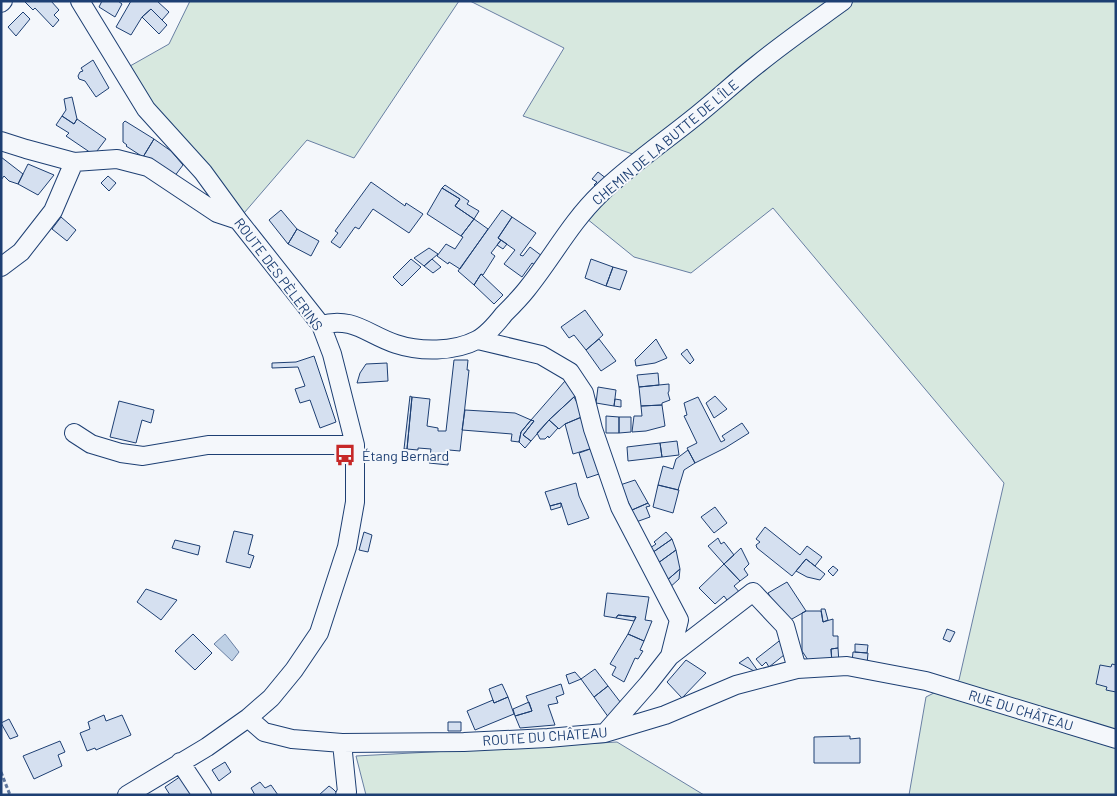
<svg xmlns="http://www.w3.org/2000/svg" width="1117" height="796" font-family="Barlow,sans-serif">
  <rect width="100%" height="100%" fill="#f4f7fb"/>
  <!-- green -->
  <path fill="#d7e8df" stroke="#687fa3" d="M 190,1 L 459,1 L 354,158 L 307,140 L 238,220 L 123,70 L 169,44 Z
    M 470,1 L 1116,1 L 1116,795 L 909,795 L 926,697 L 959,680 L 1004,483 L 773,208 L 691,273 L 634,257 L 581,214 L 641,157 L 523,116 L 564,48 Z
    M 617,742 L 704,795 L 366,795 L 356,756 Z"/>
  <!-- water -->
  <path fill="#bed0e5" stroke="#687fa3" d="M 225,634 L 239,652 L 232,661 L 214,644 Z"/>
  <!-- building -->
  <path fill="#d5e0f0" stroke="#1d3f73" d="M 24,1 L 51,1 L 59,10 L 54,15 L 59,20 L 53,27 L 35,8 L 33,10 Z
    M 102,1 L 118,1 L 122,4 L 115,17 L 99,7 Z
    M 131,1 L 157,1 L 169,12 L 162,20 L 151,9 L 142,17 L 131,35 L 116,27 Z
    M 151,9 L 167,25 L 159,34 L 142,17 Z
    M 23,12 L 30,19 L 16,36 L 8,27 Z
    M 93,60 L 109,88 L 96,97 L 85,81 L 79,79 L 78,76 L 80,72 L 83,71 L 81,68 Z
    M 72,97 L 77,119 L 74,124 L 62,116 L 66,110 L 64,99 Z
    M 62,116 L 74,124 L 77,119 L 106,139 L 94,155 L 66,136 L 69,133 L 56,125 Z
    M 125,121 L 154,139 L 143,157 L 126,146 L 127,145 L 123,142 L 123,123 Z
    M 154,139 L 171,151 L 183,165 L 174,177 L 143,157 Z
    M 1,157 L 23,174 L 18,184 L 9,181 L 4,176 L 1,180 Z
    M 28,164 L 54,175 L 38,195 L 18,184 Z
    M 598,172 L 607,179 L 598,188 L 594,185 L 597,182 L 592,179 Z
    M 108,176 L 116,183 L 109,191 L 101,183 Z
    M 371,182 L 405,206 L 406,203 L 423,214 L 409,233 L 373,209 L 359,229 L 355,227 L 340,248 L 331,242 L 338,233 L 335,231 Z
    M 445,185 L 469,201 L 467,204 L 479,211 L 474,219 L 455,206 L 460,199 L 442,188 Z
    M 442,188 L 460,199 L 455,206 L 474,219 L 461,236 L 427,214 Z
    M 281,210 L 297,229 L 288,244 L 269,220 Z
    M 502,210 L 512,217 L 498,238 L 501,240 L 491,253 L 495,256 L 483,275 L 481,274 L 474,285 L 458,271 Z
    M 61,217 L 76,230 L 67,241 L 52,229 Z
    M 512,217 L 536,233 L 520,255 L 523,256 L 530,247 L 542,256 L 535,265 L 532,263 L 522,277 L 504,264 L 515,250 L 498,238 Z
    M 474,219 L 488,229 L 460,269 L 449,262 L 448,264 L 437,256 L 446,244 L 455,249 L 463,237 L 461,236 Z
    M 297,229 L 319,241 L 311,256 L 288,244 Z
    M 501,240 L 507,244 L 503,249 L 497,245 Z
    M 429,248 L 438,254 L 424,266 L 414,258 Z
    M 411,259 L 421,267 L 402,286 L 393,277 Z
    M 432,259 L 441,267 L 433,273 L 424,266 Z
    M 591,259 L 613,267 L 606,286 L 585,278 Z
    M 613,267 L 627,271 L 620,290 L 606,286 Z
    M 481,274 L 503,295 L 494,304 L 474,285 Z
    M 585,310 L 603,335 L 586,350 L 574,335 L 569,338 L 561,327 Z
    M 599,339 L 616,361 L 601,371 L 586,350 Z
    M 656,339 L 667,358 L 655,363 L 636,366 L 635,360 Z
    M 687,349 L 694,360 L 690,364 L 681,354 Z
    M 314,356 L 336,422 L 320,428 L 310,400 L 300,403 L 295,389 L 305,386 L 298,367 L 272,368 L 272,363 L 296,362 Z
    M 454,360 L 468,360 L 467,370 L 469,370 L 460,451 L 449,450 L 448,465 L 429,463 L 431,449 L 418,448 L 418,450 L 407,449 L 412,397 L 430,399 L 427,426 L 438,428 L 438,431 L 446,431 Z
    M 387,363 L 388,381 L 357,383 L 360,373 L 366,364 Z
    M 658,373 L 659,385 L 639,387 L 637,375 Z
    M 565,381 L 576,395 L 549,420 L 531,441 L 523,435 L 534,421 L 531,420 Z
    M 669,384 L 669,391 L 668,393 L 670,400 L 662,403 L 662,405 L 641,406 L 639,387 Z
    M 598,387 L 616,390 L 614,406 L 596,403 Z
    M 410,396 L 412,397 L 407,449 L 404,449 Z
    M 715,396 L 727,409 L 714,418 L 706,403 Z
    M 574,397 L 584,416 L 565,424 L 559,429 L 549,420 Z
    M 698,397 L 721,442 L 725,440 L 722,436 L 742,423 L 749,433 L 725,448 L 695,463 L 687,448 L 697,443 L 684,416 L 687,415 L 684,403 Z
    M 615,399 L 621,400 L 621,407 L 614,406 Z
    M 119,401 L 154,410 L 151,423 L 142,420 L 136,443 L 110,437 Z
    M 662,405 L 665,426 L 646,431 L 632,432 L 634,416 L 642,416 L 641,406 Z
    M 465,410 L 515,413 L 531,420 L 521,432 L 519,442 L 511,441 L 512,434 L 462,430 Z
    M 584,416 L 593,448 L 573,454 L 565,424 Z
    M 606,416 L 619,417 L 619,433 L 606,433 Z
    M 619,417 L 631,417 L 631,432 L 619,433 Z
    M 531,420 L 534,421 L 523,435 L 531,441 L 525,448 L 519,442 L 521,432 Z
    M 549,420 L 558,428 L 549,438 L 548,436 L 545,439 L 540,439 L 537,433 Z
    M 677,441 L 679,455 L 662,457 L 660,443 Z
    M 660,443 L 662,457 L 628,461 L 627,447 Z
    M 593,448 L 602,473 L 587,478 L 579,453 Z
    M 688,450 L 695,463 L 684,470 L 678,490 L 658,485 L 663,466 L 673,469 L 676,459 Z
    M 635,480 L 648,503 L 632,510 L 620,485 Z
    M 576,483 L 579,496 L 589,518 L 568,525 L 561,503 L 550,506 L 545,492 Z
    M 658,485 L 679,490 L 673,513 L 653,507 Z
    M 561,503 L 561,507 L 551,510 L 550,506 Z
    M 648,503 L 650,506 L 646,507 L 650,517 L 636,522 L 632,510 Z
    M 715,507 L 727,523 L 714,533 L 701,517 Z
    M 765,527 L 800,555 L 807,546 L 822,557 L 815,566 L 806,559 L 792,576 L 757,548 L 756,545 L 760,542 L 756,539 Z
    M 234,531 L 253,535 L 248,554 L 254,556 L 250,568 L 226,562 Z
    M 364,532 L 372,535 L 368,552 L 359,550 Z
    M 666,532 L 672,539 L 649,555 L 647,550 L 656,544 L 654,542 Z
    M 718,538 L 721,544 L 724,542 L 734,555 L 724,564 L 708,546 Z
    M 672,539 L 676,550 L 654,566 L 649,555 Z
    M 175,540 L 200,546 L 198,555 L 172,548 Z
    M 741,548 L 749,564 L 744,569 L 748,575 L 740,581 L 724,564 Z
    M 676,550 L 680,569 L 665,582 L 654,566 Z
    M 806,559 L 825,574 L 820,580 L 807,577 L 796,571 Z
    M 724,564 L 740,581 L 734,586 L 741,594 L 730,604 L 724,596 L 715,604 L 699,588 Z
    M 833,566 L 838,570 L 833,576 L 828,571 Z
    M 680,569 L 679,579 L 668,589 L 665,582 Z
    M 787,582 L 806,611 L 785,623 L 768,593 Z
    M 146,589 L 177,600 L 161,620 L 137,602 Z
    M 607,593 L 649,597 L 645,620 L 652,621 L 644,641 L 628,634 L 636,617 L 618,615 L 616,618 L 604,616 Z
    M 821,609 L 825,609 L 828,620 L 823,622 Z
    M 806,611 L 821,611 L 823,622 L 833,619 L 833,636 L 838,636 L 838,648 L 831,649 L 832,663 L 810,663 L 802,651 L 802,613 Z
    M 618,615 L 636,617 L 634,621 L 616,618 Z
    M 947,629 L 955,632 L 950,642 L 943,639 Z
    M 193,634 L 212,653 L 195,670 L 175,651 Z
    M 628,634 L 644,641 L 640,650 L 643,651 L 638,659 L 635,658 L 624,682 L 612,675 L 616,667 L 610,664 Z
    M 783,638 L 789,651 L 769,667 L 766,662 L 762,666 L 756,659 Z
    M 855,644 L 868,645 L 867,653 L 855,652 Z
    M 838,648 L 839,663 L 832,663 L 831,649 Z
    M 853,652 L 868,653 L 867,664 L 852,662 Z
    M 748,657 L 758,671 L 754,671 L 739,663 Z
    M 686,660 L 706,673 L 682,698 L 667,682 Z
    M 1112,664 L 1116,665 L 1116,692 L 1106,690 L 1107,687 L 1096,684 L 1100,665 L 1111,667 Z
    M 595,669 L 608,686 L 594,697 L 581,679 Z
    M 575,672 L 581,679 L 569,684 L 566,675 Z
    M 502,684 L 508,697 L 494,703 L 489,689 Z
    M 561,684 L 564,694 L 556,697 L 558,703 L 548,705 L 555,725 L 520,728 L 515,716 L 532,711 L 526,696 Z
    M 608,686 L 624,707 L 609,718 L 594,697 Z
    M 508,697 L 514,714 L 475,730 L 467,711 L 493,700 L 494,703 Z
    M 529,702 L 532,711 L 515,716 L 513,709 Z
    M 104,715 L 106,721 L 122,715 L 131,735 L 96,750 L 95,748 L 87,751 L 80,733 L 90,729 L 88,722 Z
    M 9,719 L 18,736 L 10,739 L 1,723 Z
    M 448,722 L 461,722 L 461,731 L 448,731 Z
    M 850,736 L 850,739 L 860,738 L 860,763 L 814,763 L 814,737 Z
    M 60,741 L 65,752 L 58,755 L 62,766 L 34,779 L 23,756 Z
    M 225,762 L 231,772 L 219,781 L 212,770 Z
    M 181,776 L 193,795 L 170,795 L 165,787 Z
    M 260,782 L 265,788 L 271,785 L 278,795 L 255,795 L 251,788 Z
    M 329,786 L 333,789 L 339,795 L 319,795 Z"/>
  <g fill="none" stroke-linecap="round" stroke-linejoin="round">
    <!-- minor casing -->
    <g stroke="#1d3f73" stroke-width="20">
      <path id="minor" d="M 80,1 L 146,109 L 203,172 L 238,220 L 321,325 L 332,354 L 355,445 L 355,502 L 347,547 L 319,633 L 294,670 L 271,698 L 248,718 L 207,747 L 127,795
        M 1,3 L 3,1
        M 1,141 L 26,149 L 74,162 L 117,159 L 148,167 L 217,213 L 238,220
        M 1,267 L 21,252 L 53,211 L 74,162
        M 321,325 C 353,316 368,335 396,344 C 420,352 454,352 477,340 C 487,335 497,323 504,314 C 512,306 520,298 527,289 C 552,258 571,222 600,194 C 629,166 661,144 691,120 C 714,102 735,82 758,64 C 785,42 814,22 843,1
        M 478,340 L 541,355 L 570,372 L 584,393 L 593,429 L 620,507 L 679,620 L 670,656 L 648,684 L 605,733
        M 74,433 L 91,444 L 121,453 L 143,456 L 208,445 L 355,445
        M 670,656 L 753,592 L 785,626 L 797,669
        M 248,718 L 264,732 L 292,739 L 342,743 L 464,742 L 548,738 L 605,733 L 665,715 L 736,685 L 797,669 L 847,666 L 926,681 L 1116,739
        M 342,743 L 347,792 L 345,795
        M 180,762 L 202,795"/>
    </g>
    <!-- path -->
    <path stroke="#5e769c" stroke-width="3" stroke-dasharray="4 2.5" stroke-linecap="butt" d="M 1,772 L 10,795"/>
    <!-- minor -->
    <use href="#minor" stroke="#f4f7fb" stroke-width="18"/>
  </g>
  <!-- icons -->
  <defs>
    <g id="bus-bare" transform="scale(1.725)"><path d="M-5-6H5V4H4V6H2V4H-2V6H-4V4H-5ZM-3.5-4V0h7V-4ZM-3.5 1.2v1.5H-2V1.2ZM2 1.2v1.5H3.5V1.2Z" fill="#c62828" stroke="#f4f7fb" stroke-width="2.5" paint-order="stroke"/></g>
  </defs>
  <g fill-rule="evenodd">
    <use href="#bus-bare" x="345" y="455"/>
  </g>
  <g text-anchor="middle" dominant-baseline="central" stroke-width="4" stroke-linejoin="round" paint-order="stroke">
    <!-- street labels -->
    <g font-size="14" fill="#1d3f73" stroke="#f4f7fb">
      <text transform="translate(665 142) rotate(-40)">CHEMIN DE LA BUTTE DE L'ÎLE</text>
      <text transform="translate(279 274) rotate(53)">ROUTE DES PÈLERINS</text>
      <text transform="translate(1021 710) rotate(17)">RUE DU CHÂTEAU</text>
      <text transform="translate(545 736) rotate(-4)">ROUTE DU CHÂTEAU</text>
    </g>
    <!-- poi labels -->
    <g font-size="14" fill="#1d3f73" stroke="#f4f7fb" text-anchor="start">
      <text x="362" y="455">Étang Bernard</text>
    </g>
  </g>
  <!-- border -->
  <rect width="1117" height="796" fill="none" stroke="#1d3f73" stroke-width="5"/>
</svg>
